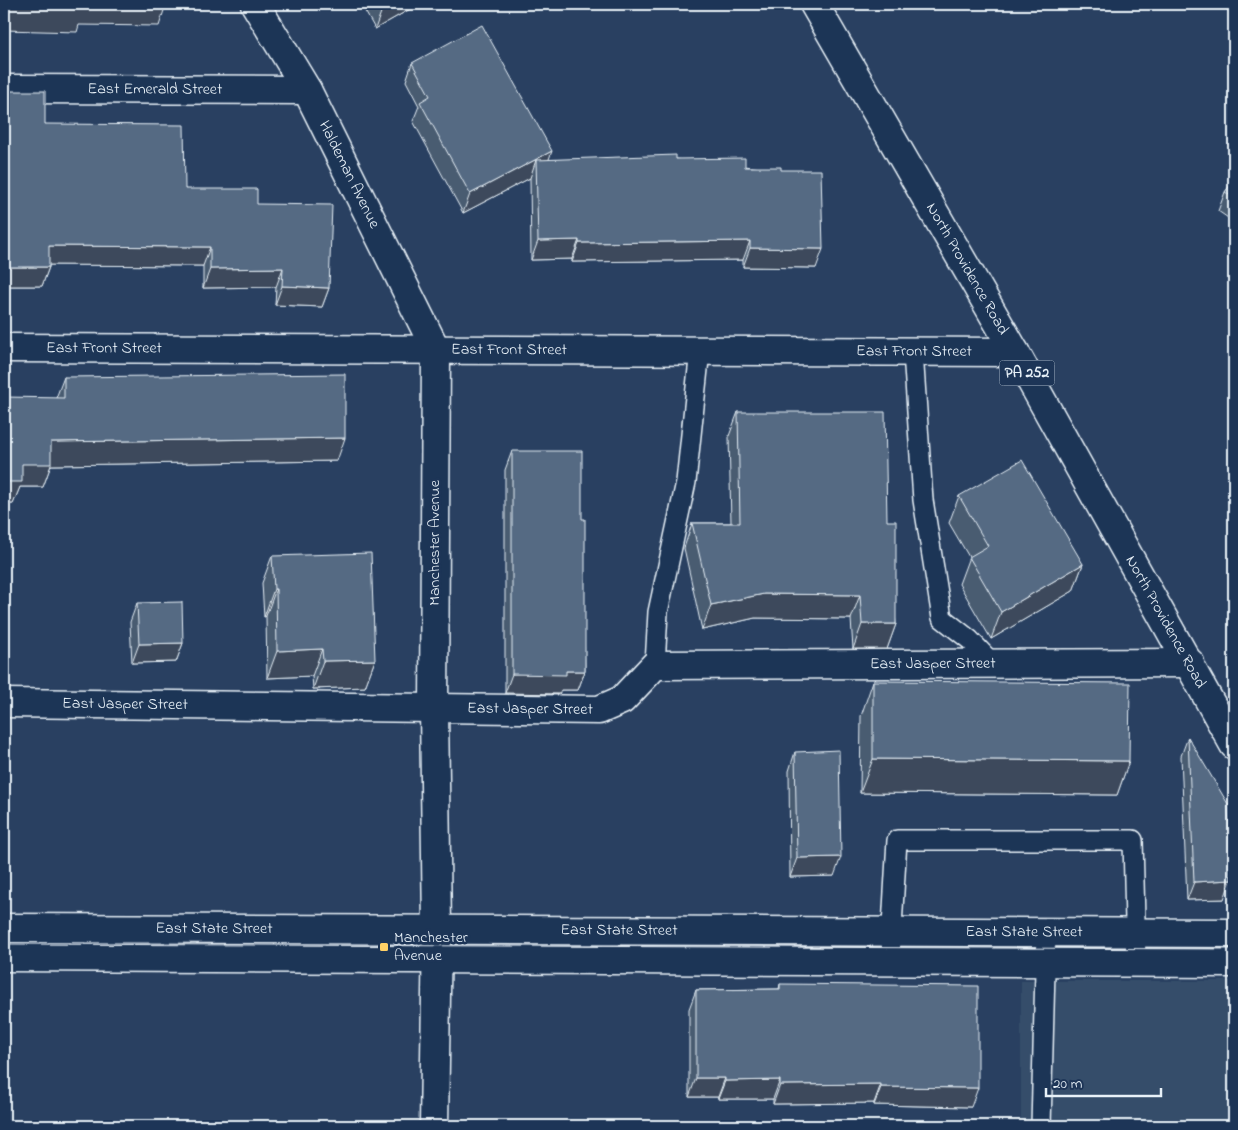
<svg xmlns="http://www.w3.org/2000/svg" width="1238" height="1130" font-family="'Indie Flower',sans-serif">
  <rect width="100%" height="100%" fill="#294061"/>
  <filter id="ink" filterUnits="userSpaceOnUse"><feTurbulence type="fractalNoise" baseFrequency=".02" numOctaves="2"/><feDisplacementMap in="SourceGraphic" scale="10" xChannelSelector="R" yChannelSelector="G"/><feConvolveMatrix kernelMatrix="1 2 1 2 8 2 1 2 1" color-interpolation-filters="sRGB"/></filter>
  <g filter="url(#ink)">
    <!-- built -->
    <path fill="#364d6b" d="M 1021,981 L 1234,981 L 1234,1126 L 1021,1126 Z"/>
    <g fill="none" stroke-linecap="round" stroke-linejoin="round">
      <!-- service casing -->
      <g stroke="#e8f1f8" stroke-width="22">
        <path id="service" d="M 913,352 L 923,500 L 942,618 L 970,640 L 993,664
          M 655,665 L 658,612 L 686,482 L 700,350
          M 891,944 L 897,840 L 1133,840 L 1136,962
          M 1041,1126 L 1046,932"/>
      </g>
      <!-- minor casing -->
      <g stroke="#e8f1f8" stroke-width="31">
        <g id="minor">
          <path id="s1" d="M 255,4 L 307,90 L 436,350 L 434,709 L 437,929 L 434,1126"/>
          <path id="s2" d="M 4,89 L 307,90"/>
          <path id="s3" d="M 4,348 L 1015,352"/>
          <path id="s4" d="M 4,703 L 599,710 L 622,700 L 655,665 L 1190,663"/>
          <path id="s5" d="M 4,928 L 1234,933"/>
          <path d="M 4,957 L 1234,963"/>
        </g>
      </g>
      <!-- primary casing -->
      <g stroke="#e8f1f8" stroke-width="31">
        <g id="primary">
          <path id="s6" d="M 814,4 L 1015,352 L 1234,745"/>
        </g>
      </g>
      <!-- service -->
      <use href="#service" stroke="#1d3557" stroke-width="19"/>
      <!-- minor -->
      <use href="#minor" stroke="#1d3557" stroke-width="28"/>
      <!-- primary -->
      <use href="#primary" stroke="#1d3557" stroke-width="28"/>
      <!-- tram -->
      <path stroke="#e8f1f8" stroke-width="1" d="M 4,944 L 1234,949"/>
    </g>
    <!-- wall -->
    <path fill="#495b71" stroke="#e8f1f8" d="M 361,4 L 419,4 L 375,29 Z
      M 412,63 L 548,160 L 676,159 L 781,170 L 816,268 L 743,267 L 743,260 L 572,262 L 572,259 L 531,260 L 530,178 L 463,213 L 413,121 L 419,106 L 406,81 Z
      M 4,91 L 45,124 L 185,189 L 257,204 L 329,288 L 322,307 L 275,305 L 276,287 L 203,288 L 203,266 L 49,265 L 49,267 L 42,286 L 4,286 Z
      M 1234,180 L 1234,222 L 1218,211 L 1225,192 Z
      M 64,377 L 337,461 L 51,465 L 43,487 L 20,487 L 13,504 L 4,504 L 56,398 Z
      M 1234,394 L 1234,410 L 1230,407 Z
      M 738,412 L 887,521 L 896,624 L 887,649 L 853,649 L 851,619 L 755,618 L 702,630 L 684,548 L 692,523 L 731,523 L 729,436 Z
      M 512,451 L 582,519 L 585,671 L 578,690 L 561,690 L 559,694 L 505,693 L 505,470 Z
      M 959,496 L 1083,564 L 1073,591 L 991,639 L 959,584 L 969,557 L 949,523 Z
      M 272,556 L 375,660 L 365,687 L 313,689 L 312,676 L 267,678 L 266,616 L 264,617 L 262,583 Z
      M 137,603 L 183,643 L 176,662 L 132,663 L 130,622 Z
      M 873,681 L 1129,761 L 1117,795 L 860,793 L 861,716 Z
      M 1188,737 L 1224,899 L 1187,900 L 1181,756 Z
      M 795,752 L 834,876 L 790,877 L 789,771 Z
      M 780,984 L 971,1107 L 874,1105 L 874,1103 L 773,1104 L 773,1099 L 718,1099 L 718,1097 L 689,1097 L 689,1009 L 696,990 L 779,989 Z"/>
    <!-- shaded-wall -->
    <path fill="#3c4a5c" stroke="#e8f1f8" d="M 85,4 L 166,4 L 159,26 L 79,25 L 77,32 L 4,30 L 4,5 Z
      M 384,4 L 419,4 L 375,29 Z
      M 552,151 L 545,170 L 536,160 L 530,178 L 463,213 L 470,194 Z
      M 579,240 L 572,259 L 531,260 L 538,241 Z
      M 750,241 L 743,260 L 572,262 L 579,243 Z
      M 49,246 L 210,247 L 203,266 L 42,265 Z
      M 750,248 L 823,249 L 816,268 L 743,267 Z
      M 4,253 L 8,253 L 4,264 Z
      M 7,267 L 49,267 L 42,286 L 4,286 L 4,277 Z
      M 283,268 L 276,287 L 203,288 L 210,269 Z
      M 282,286 L 329,288 L 322,307 L 275,305 Z
      M 345,438 L 337,461 L 51,465 L 43,487 L 20,487 L 13,504 L 4,504 L 4,482 L 22,464 L 51,442 Z
      M 1083,564 L 1073,591 L 991,639 L 1001,612 Z
      M 274,589 L 276,589 L 266,616 L 264,617 Z
      M 764,594 L 860,595 L 851,619 L 755,618 L 702,630 L 711,605 Z
      M 862,624 L 896,624 L 887,649 L 853,649 Z
      M 183,643 L 176,662 L 132,663 L 139,644 Z
      M 322,649 L 312,676 L 267,678 L 277,651 Z
      M 375,660 L 365,687 L 313,689 L 323,661 Z
      M 566,671 L 585,671 L 578,690 L 561,690 L 559,694 L 505,693 L 512,674 Z
      M 873,759 L 1129,761 L 1117,795 L 860,793 Z
      M 841,857 L 834,876 L 790,877 L 797,858 Z
      M 1231,880 L 1224,899 L 1187,900 L 1194,882 Z
      M 696,1078 L 725,1078 L 718,1097 L 689,1097 Z
      M 780,1080 L 773,1099 L 718,1099 L 725,1081 Z
      M 881,1084 L 874,1103 L 773,1104 L 780,1085 Z
      M 881,1087 L 978,1088 L 971,1107 L 874,1105 Z"/>
    <!-- building -->
    <path fill="#556a83" stroke="#e8f1f8" d="M 4,4 L 86,4 L 86,6 L 4,5 Z
      M 482,25 L 552,151 L 470,194 L 420,102 L 430,96 L 412,63 Z
      M 4,91 L 45,91 L 45,124 L 184,125 L 185,189 L 257,189 L 257,204 L 332,205 L 329,288 L 282,286 L 283,268 L 210,269 L 210,247 L 49,246 L 49,267 L 7,267 L 8,253 L 4,253 Z
      M 676,155 L 676,159 L 745,158 L 745,167 L 781,167 L 781,170 L 821,170 L 823,249 L 750,248 L 750,241 L 579,243 L 579,240 L 538,241 L 536,160 Z
      M 1234,180 L 1234,198 L 1225,192 Z
      M 345,374 L 345,438 L 51,442 L 51,464 L 22,464 L 22,482 L 4,482 L 4,397 L 64,398 L 64,377 Z
      M 738,412 L 885,412 L 887,521 L 896,521 L 896,624 L 862,624 L 860,595 L 764,594 L 711,605 L 692,523 L 740,523 Z
      M 512,451 L 582,451 L 582,519 L 585,519 L 585,671 L 566,671 L 566,675 L 512,674 Z
      M 1022,460 L 1083,564 L 1001,612 L 969,557 L 988,546 L 959,496 Z
      M 371,553 L 375,660 L 323,661 L 322,649 L 277,651 L 276,589 L 274,589 L 272,556 Z
      M 182,602 L 183,643 L 139,644 L 137,603 Z
      M 873,681 L 1130,683 L 1129,761 L 873,759 Z
      M 1188,737 L 1228,804 L 1231,880 L 1194,882 Z
      M 839,750 L 841,857 L 797,858 L 795,752 Z
      M 780,984 L 978,986 L 978,1088 L 881,1087 L 881,1084 L 780,1085 L 780,1080 L 725,1081 L 725,1078 L 696,1078 L 696,990 L 780,989 Z"/>
  </g>
  <!-- markers -->
  <rect fill="#ffd166" stroke="#1d3557" stroke-width="2" x="379" y="942" width="10" height="10" rx="2.5"/>
  <g text-anchor="middle" dominant-baseline="central" stroke-width="5" stroke-linejoin="round" paint-order="stroke">
    <!-- shield labels -->
    <rect fill="#1d3557" stroke="#abb9c8" stroke-width="1" x="999.5" y="360.5" width="55" height="25" rx="4"/>
    <g font-size="15" font-weight="bold" fill="#e8f1f8">
      <text x="1027" y="373">PA 252</text>
    </g>
    <!-- street labels -->
    <g font-size="16" fill="#e8f1f8" stroke="#1d3557">
      <text stroke="none"><textPath href="#s2" startOffset="151">East Emerald Street</textPath></text>
      <text stroke="none"><textPath href="#s1" startOffset="195">Haldeman Avenue</textPath></text>
      <text stroke="none"><textPath href="#s6" startOffset="306">North Providence Road</textPath></text>
      <text stroke="none"><textPath href="#s3" startOffset="100">East Front Street</textPath></text>
      <text stroke="none"><textPath href="#s3" startOffset="505">East Front Street</textPath></text>
      <text stroke="none"><textPath href="#s3" startOffset="910">East Front Street</textPath></text>
      <text transform="translate(435 543) rotate(-90)">Manchester Avenue</text>
      <text stroke="none"><textPath href="#s6" startOffset="711">North Providence Road</textPath></text>
      <text stroke="none"><textPath href="#s4" startOffset="946">East Jasper Street</textPath></text>
      <text stroke="none"><textPath href="#s4" startOffset="121">East Jasper Street</textPath></text>
      <text stroke="none"><textPath href="#s4" startOffset="526">East Jasper Street</textPath></text>
      <text stroke="none"><textPath href="#s5" startOffset="210">East State Street</textPath></text>
      <text stroke="none"><textPath href="#s5" startOffset="615">East State Street</textPath></text>
      <text stroke="none"><textPath href="#s5" startOffset="1020">East State Street</textPath></text>
    </g>
    <!-- poi labels -->
    <g font-size="16" fill="#e8f1f8" stroke="#1d3557" text-anchor="start">
      <text x="394" y="938">Manchester<tspan x="394" dy="18">Avenue</tspan></text>
    </g>
  </g>
  <!-- margin -->
  <rect width="1238" height="1130" fill="none" stroke="#1d3557" stroke-width="20"/>
  <rect x="10" y="10" width="1218" height="1110" fill="none" stroke="#e8f1f8" stroke-width="2" filter="url(#ink)"/>
  <!-- scale -->
  <path d="M1046 1088v8h115v-8" fill="none" stroke="#e8f1f8" stroke-width="2.5"/>
  <text x="1053" y="1088" font-size="15" fill="#e8f1f8" stroke="#1d3557" stroke-width="4" paint-order="stroke">20 m</text>
</svg>
